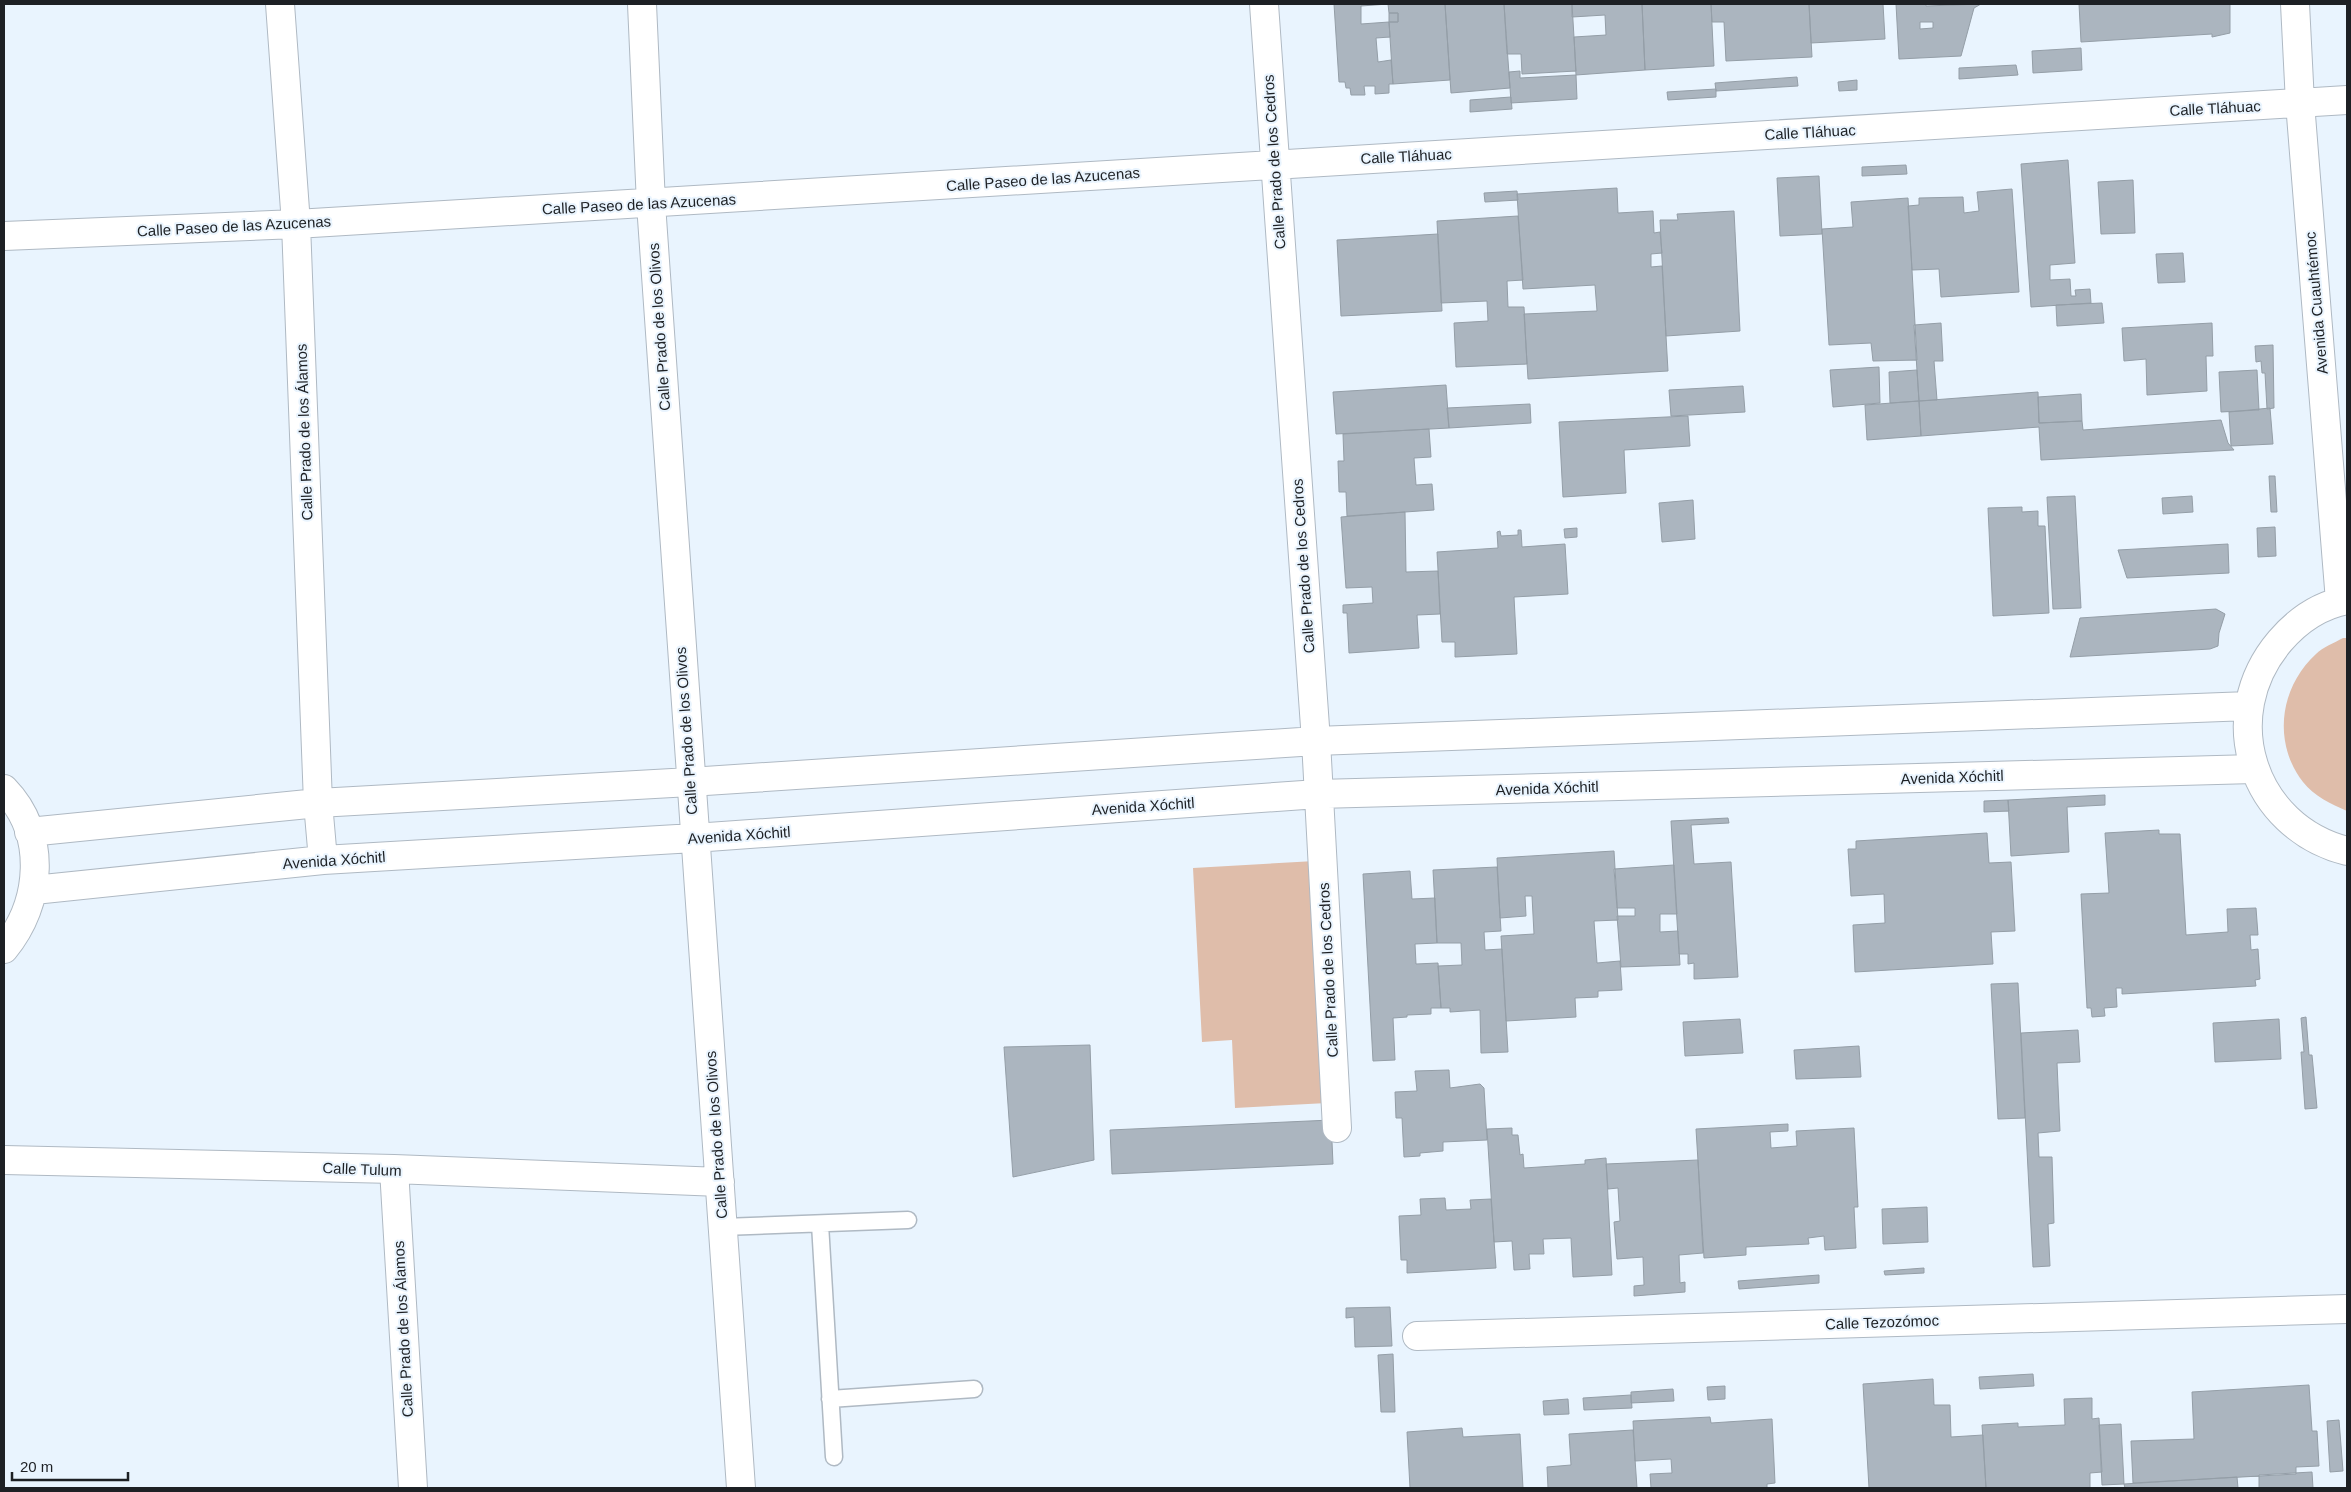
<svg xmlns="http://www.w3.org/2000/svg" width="2351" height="1492" font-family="Arial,sans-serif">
  <rect width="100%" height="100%" fill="#e9f4fe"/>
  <!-- green -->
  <path fill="#dfbdaa" d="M 2343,638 L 2347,638 L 2347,811 C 2331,804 2314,796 2303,782 C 2272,742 2280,687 2316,654 C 2323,647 2334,643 2343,638 Z
    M 1315,861 L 1327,1103 L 1235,1108 L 1232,1040 L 1202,1042 L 1193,868 Z"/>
  <!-- building -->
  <path fill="#abb5bf" stroke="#949ea7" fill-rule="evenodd" d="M 1334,4 L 1388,4 L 1361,6 L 1361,24 L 1389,22 L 1390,37 L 1376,38 L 1378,62 L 1391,60 L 1393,84 L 1389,84 L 1389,93 L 1375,94 L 1375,86 L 1364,86 L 1365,95 L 1351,95 L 1350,88 L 1346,88 L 1345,82 L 1339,82 Z
    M 1388,4 L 1445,4 L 1450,80 L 1393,84 L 1389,22 L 1398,22 L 1398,13 L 1389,13 Z
    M 1445,4 L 1504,4 L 1510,88 L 1451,93 Z
    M 1504,4 L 1572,4 L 1576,71 L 1522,74 L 1521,54 L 1507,54 Z
    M 1572,4 L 1642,4 L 1645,70 L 1576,75 L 1574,37 L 1606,35 L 1605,15 L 1572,17 Z
    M 1642,4 L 1711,4 L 1714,66 L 1645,70 Z
    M 1711,4 L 1809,4 L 1812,57 L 1726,61 L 1724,22 L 1712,22 Z
    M 1809,4 L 1896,4 L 1883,4 L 1885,39 L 1811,43 Z
    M 1896,4 L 1926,4 L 1926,6 L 1981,4 L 1974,8 L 1961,56 L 1899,59 ZM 1920,22 L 1933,22 L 1933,28 L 1920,29 Z
    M 2079,4 L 2230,4 L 2230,33 L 2212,37 L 2212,34 L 2081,42 Z
    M 1389,13 L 1398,13 L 1398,22 L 1389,22 Z
    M 2081,48 L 2082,70 L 2033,73 L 2032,51 Z
    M 2016,65 L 2018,75 L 1959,79 L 1959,68 Z
    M 1520,71 L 1520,78 L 1576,75 L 1577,99 L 1511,103 L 1509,72 Z
    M 1797,77 L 1798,86 L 1716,91 L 1715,83 Z
    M 1857,80 L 1857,90 L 1839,91 L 1838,82 Z
    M 1716,89 L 1716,97 L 1668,100 L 1667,92 Z
    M 1511,97 L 1512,109 L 1470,112 L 1470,100 Z
    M 2068,160 L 2075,263 L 2050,265 L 2050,280 L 2070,279 L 2071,296 L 2076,296 L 2075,290 L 2090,289 L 2091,303 L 2031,307 L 2021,164 Z
    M 1906,165 L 1907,174 L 1862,176 L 1862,167 Z
    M 1819,176 L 1822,234 L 1780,236 L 1777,178 Z
    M 2133,180 L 2135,233 L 2101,234 L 2098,182 Z
    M 1617,188 L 1618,213 L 1653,211 L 1654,233 L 1660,232 L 1662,253 L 1651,254 L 1651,267 L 1662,266 L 1668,371 L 1528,379 L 1524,314 L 1597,311 L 1595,285 L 1523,289 L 1517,194 Z
    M 2012,189 L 2019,292 L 1941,297 L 1939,269 L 1912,270 L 1908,206 L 1919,205 L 1919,198 L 1963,197 L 1964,213 L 1979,211 L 1977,192 Z
    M 1517,191 L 1518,200 L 1485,202 L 1484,193 Z
    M 1908,198 L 1917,360 L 1873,361 L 1871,343 L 1829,345 L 1822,229 L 1853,227 L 1851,202 Z
    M 1734,211 L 1740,331 L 1666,336 L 1660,220 L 1678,220 L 1677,214 Z
    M 1518,216 L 1523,280 L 1507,281 L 1508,307 L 1524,307 L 1527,364 L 1456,367 L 1454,323 L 1488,321 L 1487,301 L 1441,303 L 1437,221 Z
    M 1438,234 L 1442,311 L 1341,316 L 1337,240 Z
    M 2183,253 L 2185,282 L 2158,283 L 2156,254 Z
    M 2102,303 L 2104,323 L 2057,326 L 2056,305 Z
    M 1941,323 L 1943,361 L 1934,361 L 1937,400 L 1919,401 L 1914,325 Z
    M 2212,323 L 2213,356 L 2206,356 L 2207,391 L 2147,395 L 2146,359 L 2124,361 L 2122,328 Z
    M 2273,345 L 2274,408 L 2267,409 L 2265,373 L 2262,373 L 2261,361 L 2256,362 L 2255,346 Z
    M 1879,367 L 1880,403 L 1833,407 L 1830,370 Z
    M 1917,370 L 1919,401 L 1890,403 L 1889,372 Z
    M 2257,370 L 2259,410 L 2221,412 L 2219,372 Z
    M 1446,385 L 1449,428 L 1336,434 L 1333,392 Z
    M 1743,386 L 1745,412 L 1671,416 L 1669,390 Z
    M 2038,392 L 2039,423 L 2082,421 L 2083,430 L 2221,420 L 2228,443 L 2234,450 L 2041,460 L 2039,427 L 1921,436 L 1919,401 Z
    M 2081,394 L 2082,421 L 2039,423 L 2038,397 Z
    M 1919,401 L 1921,436 L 1867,440 L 1865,405 Z
    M 1530,404 L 1531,423 L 1449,428 L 1447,408 Z
    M 2270,408 L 2273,444 L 2231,446 L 2229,412 Z
    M 1688,416 L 1690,446 L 1624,450 L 1626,493 L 1563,497 L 1559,422 Z
    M 1429,429 L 1431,457 L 1414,458 L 1416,485 L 1432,484 L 1434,510 L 1347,516 L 1346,492 L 1339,492 L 1338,461 L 1344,461 L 1343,434 Z
    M 2269,476 L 2275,476 L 2277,512 L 2271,512 Z
    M 2075,496 L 2081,608 L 2053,609 L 2047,497 Z
    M 2192,496 L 2193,512 L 2163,514 L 2162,498 Z
    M 1693,500 L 1695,539 L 1662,542 L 1659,503 Z
    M 2022,507 L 2022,512 L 2038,511 L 2038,526 L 2045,526 L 2049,613 L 1993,616 L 1988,508 Z
    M 1405,512 L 1406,572 L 1438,571 L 1440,614 L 1417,615 L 1419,648 L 1349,653 L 1347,613 L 1343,613 L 1343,605 L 1373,603 L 1372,587 L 1346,588 L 1341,517 Z
    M 2275,527 L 2276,556 L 2258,557 L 2257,528 Z
    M 1577,528 L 1577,537 L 1565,538 L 1564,529 Z
    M 1518,530 L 1521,530 L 1522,547 L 1565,544 L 1568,594 L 1514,597 L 1517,654 L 1455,657 L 1455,642 L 1442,642 L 1437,552 L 1498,548 L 1497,532 L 1500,531 L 1501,536 L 1518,535 Z
    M 2228,544 L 2229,573 L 2127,578 L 2118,550 Z
    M 2216,609 L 2225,614 L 2219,633 L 2218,646 L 2210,649 L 2070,657 L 2080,618 Z
    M 2105,795 L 2105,805 L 2067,807 L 2069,852 L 2011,856 L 2008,800 Z
    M 2008,800 L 2009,811 L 1984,812 L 1984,801 Z
    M 1728,818 L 1729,823 L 1691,825 L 1694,864 L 1731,862 L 1738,977 L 1694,979 L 1694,963 L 1688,964 L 1688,954 L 1679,954 L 1671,821 Z
    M 2159,830 L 2159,834 L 2180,834 L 2186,935 L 2228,932 L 2227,909 L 2256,908 L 2258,935 L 2250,935 L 2251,950 L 2258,949 L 2260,979 L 2255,980 L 2256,986 L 2122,994 L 2122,988 L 2116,988 L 2117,1007 L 2104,1008 L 2105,1016 L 2092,1017 L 2091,1008 L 2087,1008 L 2081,894 L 2109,893 L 2105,833 Z
    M 1987,833 L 1989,863 L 2011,862 L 2015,931 L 1991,932 L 1993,964 L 1855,972 L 1853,925 L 1885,923 L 1884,894 L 1851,896 L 1848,849 L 1856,849 L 1856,841 Z
    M 1614,851 L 1618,920 L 1594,921 L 1597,963 L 1620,961 L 1622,990 L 1598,991 L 1598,997 L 1575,998 L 1576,1017 L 1506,1021 L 1501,936 L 1534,934 L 1532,896 L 1525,896 L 1526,916 L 1500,918 L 1497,858 Z
    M 1674,865 L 1677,914 L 1660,914 L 1660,932 L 1678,931 L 1680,965 L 1621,967 L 1617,916 L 1635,916 L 1635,908 L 1617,908 L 1614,869 Z
    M 1497,867 L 1501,931 L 1484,932 L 1485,950 L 1502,949 L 1508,1052 L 1481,1053 L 1480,1010 L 1450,1012 L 1450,1008 L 1441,1008 L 1438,966 L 1462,965 L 1461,943 L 1437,943 L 1433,870 Z
    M 1410,871 L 1412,899 L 1435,898 L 1437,943 L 1415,944 L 1416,964 L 1438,963 L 1441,1008 L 1431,1008 L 1431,1014 L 1407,1015 L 1407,1017 L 1393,1018 L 1395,1060 L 1373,1061 L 1363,874 Z
    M 2018,983 L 2025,1118 L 1998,1119 L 1991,984 Z
    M 2306,1017 L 2309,1055 L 2312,1055 L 2317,1108 L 2305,1109 L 2301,1052 L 2304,1052 L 2301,1018 Z
    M 1740,1019 L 1743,1053 L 1685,1056 L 1683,1022 Z
    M 2279,1019 L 2281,1059 L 2215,1062 L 2213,1023 Z
    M 2078,1030 L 2080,1062 L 2057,1063 L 2060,1131 L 2038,1133 L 2039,1157 L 2052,1157 L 2054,1223 L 2048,1224 L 2050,1266 L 2033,1267 L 2021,1033 Z
    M 1090,1045 L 1094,1160 L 1013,1177 L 1004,1047 Z
    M 1859,1046 L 1861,1077 L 1796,1079 L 1794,1050 Z
    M 1449,1070 L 1450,1088 L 1480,1084 L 1484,1088 L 1487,1140 L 1443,1142 L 1443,1151 L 1420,1153 L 1420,1156 L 1404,1157 L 1402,1118 L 1396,1118 L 1395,1092 L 1417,1091 L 1415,1071 Z
    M 1331,1120 L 1333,1164 L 1112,1174 L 1110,1130 Z
    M 1788,1124 L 1788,1131 L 1770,1132 L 1771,1148 L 1797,1146 L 1796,1131 L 1854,1128 L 1858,1207 L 1854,1207 L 1856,1248 L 1825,1250 L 1824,1236 L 1808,1238 L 1809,1244 L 1746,1247 L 1746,1255 L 1704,1258 L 1696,1129 Z
    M 1512,1128 L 1512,1135 L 1518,1135 L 1520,1155 L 1523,1154 L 1524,1168 L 1585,1164 L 1585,1160 L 1606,1158 L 1612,1275 L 1573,1277 L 1571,1238 L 1543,1239 L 1544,1254 L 1529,1254 L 1530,1269 L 1514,1270 L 1512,1241 L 1494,1242 L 1487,1129 Z
    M 1698,1160 L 1703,1253 L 1679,1255 L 1680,1283 L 1685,1282 L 1685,1292 L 1634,1296 L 1634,1286 L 1644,1285 L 1643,1257 L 1617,1259 L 1614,1222 L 1620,1221 L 1618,1188 L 1608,1189 L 1606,1164 Z
    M 1445,1198 L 1446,1210 L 1471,1209 L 1470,1200 L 1491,1199 L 1496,1268 L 1407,1273 L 1407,1260 L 1401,1260 L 1399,1216 L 1421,1215 L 1420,1199 Z
    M 1927,1207 L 1928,1242 L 1883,1244 L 1882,1209 Z
    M 1924,1268 L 1924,1273 L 1885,1275 L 1884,1271 Z
    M 1819,1275 L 1819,1283 L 1739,1289 L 1738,1281 Z
    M 1390,1307 L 1392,1346 L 1355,1347 L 1354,1317 L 1346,1318 L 1346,1308 Z
    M 1393,1354 L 1395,1412 L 1381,1412 L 1378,1355 Z
    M 2033,1374 L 2034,1386 L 1980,1389 L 1979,1377 Z
    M 1933,1379 L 1934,1405 L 1950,1405 L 1951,1437 L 1983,1435 L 1986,1488 L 1869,1488 L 1863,1384 Z
    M 2309,1385 L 2312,1431 L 2317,1431 L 2319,1466 L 2296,1467 L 2296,1474 L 2133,1483 L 2131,1441 L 2194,1439 L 2192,1392 Z
    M 1725,1386 L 1725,1399 L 1708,1400 L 1707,1387 Z
    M 1673,1389 L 1674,1401 L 1631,1403 L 1631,1392 Z
    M 1631,1395 L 1632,1408 L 1584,1410 L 1583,1398 Z
    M 2092,1398 L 2092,1419 L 2099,1418 L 2102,1472 L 2090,1473 L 2090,1488 L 1986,1488 L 1982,1425 L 2018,1423 L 2018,1427 L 2065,1425 L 2064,1399 Z
    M 1568,1399 L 1569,1414 L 1544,1415 L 1543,1401 Z
    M 1710,1417 L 1711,1423 L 1772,1419 L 1775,1483 L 1767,1484 L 1767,1488 L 1651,1488 L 1650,1474 L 1672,1473 L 1671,1459 L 1635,1461 L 1633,1421 Z
    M 2339,1420 L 2343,1471 L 2330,1472 L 2327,1421 Z
    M 2121,1424 L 2124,1484 L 2102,1485 L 2099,1425 Z
    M 1462,1428 L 1463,1437 L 1520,1434 L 1523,1488 L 1410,1488 L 1407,1432 Z
    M 1633,1430 L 1637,1488 L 1548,1488 L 1547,1467 L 1571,1465 L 1569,1434 Z
    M 2312,1472 L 2313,1488 L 2259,1488 L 2259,1475 Z
    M 2237,1477 L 2238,1488 L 2125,1488 L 2124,1484 Z"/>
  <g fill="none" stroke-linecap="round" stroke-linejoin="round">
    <!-- lane casing -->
    <g stroke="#afb9c3" stroke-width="19">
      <path id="lane" d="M 820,1224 L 834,1457
        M 723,1227 L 908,1220
        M 830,1399 L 974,1389"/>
    </g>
    <!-- street casing -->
    <g stroke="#afb9c3" stroke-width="30">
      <path id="street" d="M 280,4 L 296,224 L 318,803 L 323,860
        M 642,4 L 651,204 L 741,1488
        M 1264,4 L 1316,741 L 1337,1128
        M 2295,4 L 2300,103 L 2340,601
        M 4,236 L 296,224 L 2347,100
        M 2347,600 C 2321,605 2298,620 2280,641 C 2216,716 2252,827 2347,851
        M 4,789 C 48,834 42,903 4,949
        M 29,832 L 318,803 L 690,782 L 1316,741 L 2249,706
        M 34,890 L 323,860 L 694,838 L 1318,794 L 2254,769
        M 4,1160 L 394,1169 L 720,1182
        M 394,1169 L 413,1488
        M 1417,1336 L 2347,1309"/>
    </g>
    <!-- lane -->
    <use href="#lane" stroke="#fff" stroke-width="16"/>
    <!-- street -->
    <use href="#street" stroke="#fff" stroke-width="28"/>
  </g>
  <g text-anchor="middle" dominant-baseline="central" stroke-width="4" stroke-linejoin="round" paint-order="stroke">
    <!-- street labels -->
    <g font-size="15" fill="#1d2024" stroke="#e9f4fe">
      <text transform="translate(2215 108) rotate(-3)">Calle Tláhuac</text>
      <text transform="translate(1810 132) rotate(-3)">Calle Tláhuac</text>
      <text transform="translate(1406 156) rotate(-3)">Calle Tláhuac</text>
      <text transform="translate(1274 162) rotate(-94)">Calle Prado de los Cedros</text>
      <text transform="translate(1043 179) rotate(-4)">Calle Paseo de las Azucenas</text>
      <text transform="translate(639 204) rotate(-3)">Calle Paseo de las Azucenas</text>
      <text transform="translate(234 226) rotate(-3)">Calle Paseo de las Azucenas</text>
      <text transform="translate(2316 303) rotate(-95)">Avenida Cuauhtémoc</text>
      <text transform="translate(659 327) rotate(-94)">Calle Prado de los Olivos</text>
      <text transform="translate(304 432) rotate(-92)">Calle Prado de los Álamos</text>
      <text transform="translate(1303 566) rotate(-94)">Calle Prado de los Cedros</text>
      <text transform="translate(686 731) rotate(-94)">Calle Prado de los Olivos</text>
      <text transform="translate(1952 777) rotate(-2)">Avenida Xóchitl</text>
      <text transform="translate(1547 788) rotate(-2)">Avenida Xóchitl</text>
      <text transform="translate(1143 806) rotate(-4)">Avenida Xóchitl</text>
      <text transform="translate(739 835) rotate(-4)">Avenida Xóchitl</text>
      <text transform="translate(334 860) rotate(-4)">Avenida Xóchitl</text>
      <text transform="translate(1328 970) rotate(-93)">Calle Prado de los Cedros</text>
      <text transform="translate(716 1135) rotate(-94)">Calle Prado de los Olivos</text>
      <text transform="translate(362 1169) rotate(2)">Calle Tulum</text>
      <text transform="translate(1882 1322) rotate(-2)">Calle Tezozómoc</text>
      <text transform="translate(403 1329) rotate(-93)">Calle Prado de los Álamos</text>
    </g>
  </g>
  <!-- border -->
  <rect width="2351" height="1492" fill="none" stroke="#1d2024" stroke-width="10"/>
  <!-- scale -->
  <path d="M12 1472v8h116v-8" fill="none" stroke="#1d2024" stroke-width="2.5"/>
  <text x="20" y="1472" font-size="15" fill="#1d2024" stroke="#e9f4fe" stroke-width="4" paint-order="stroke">20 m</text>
</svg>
